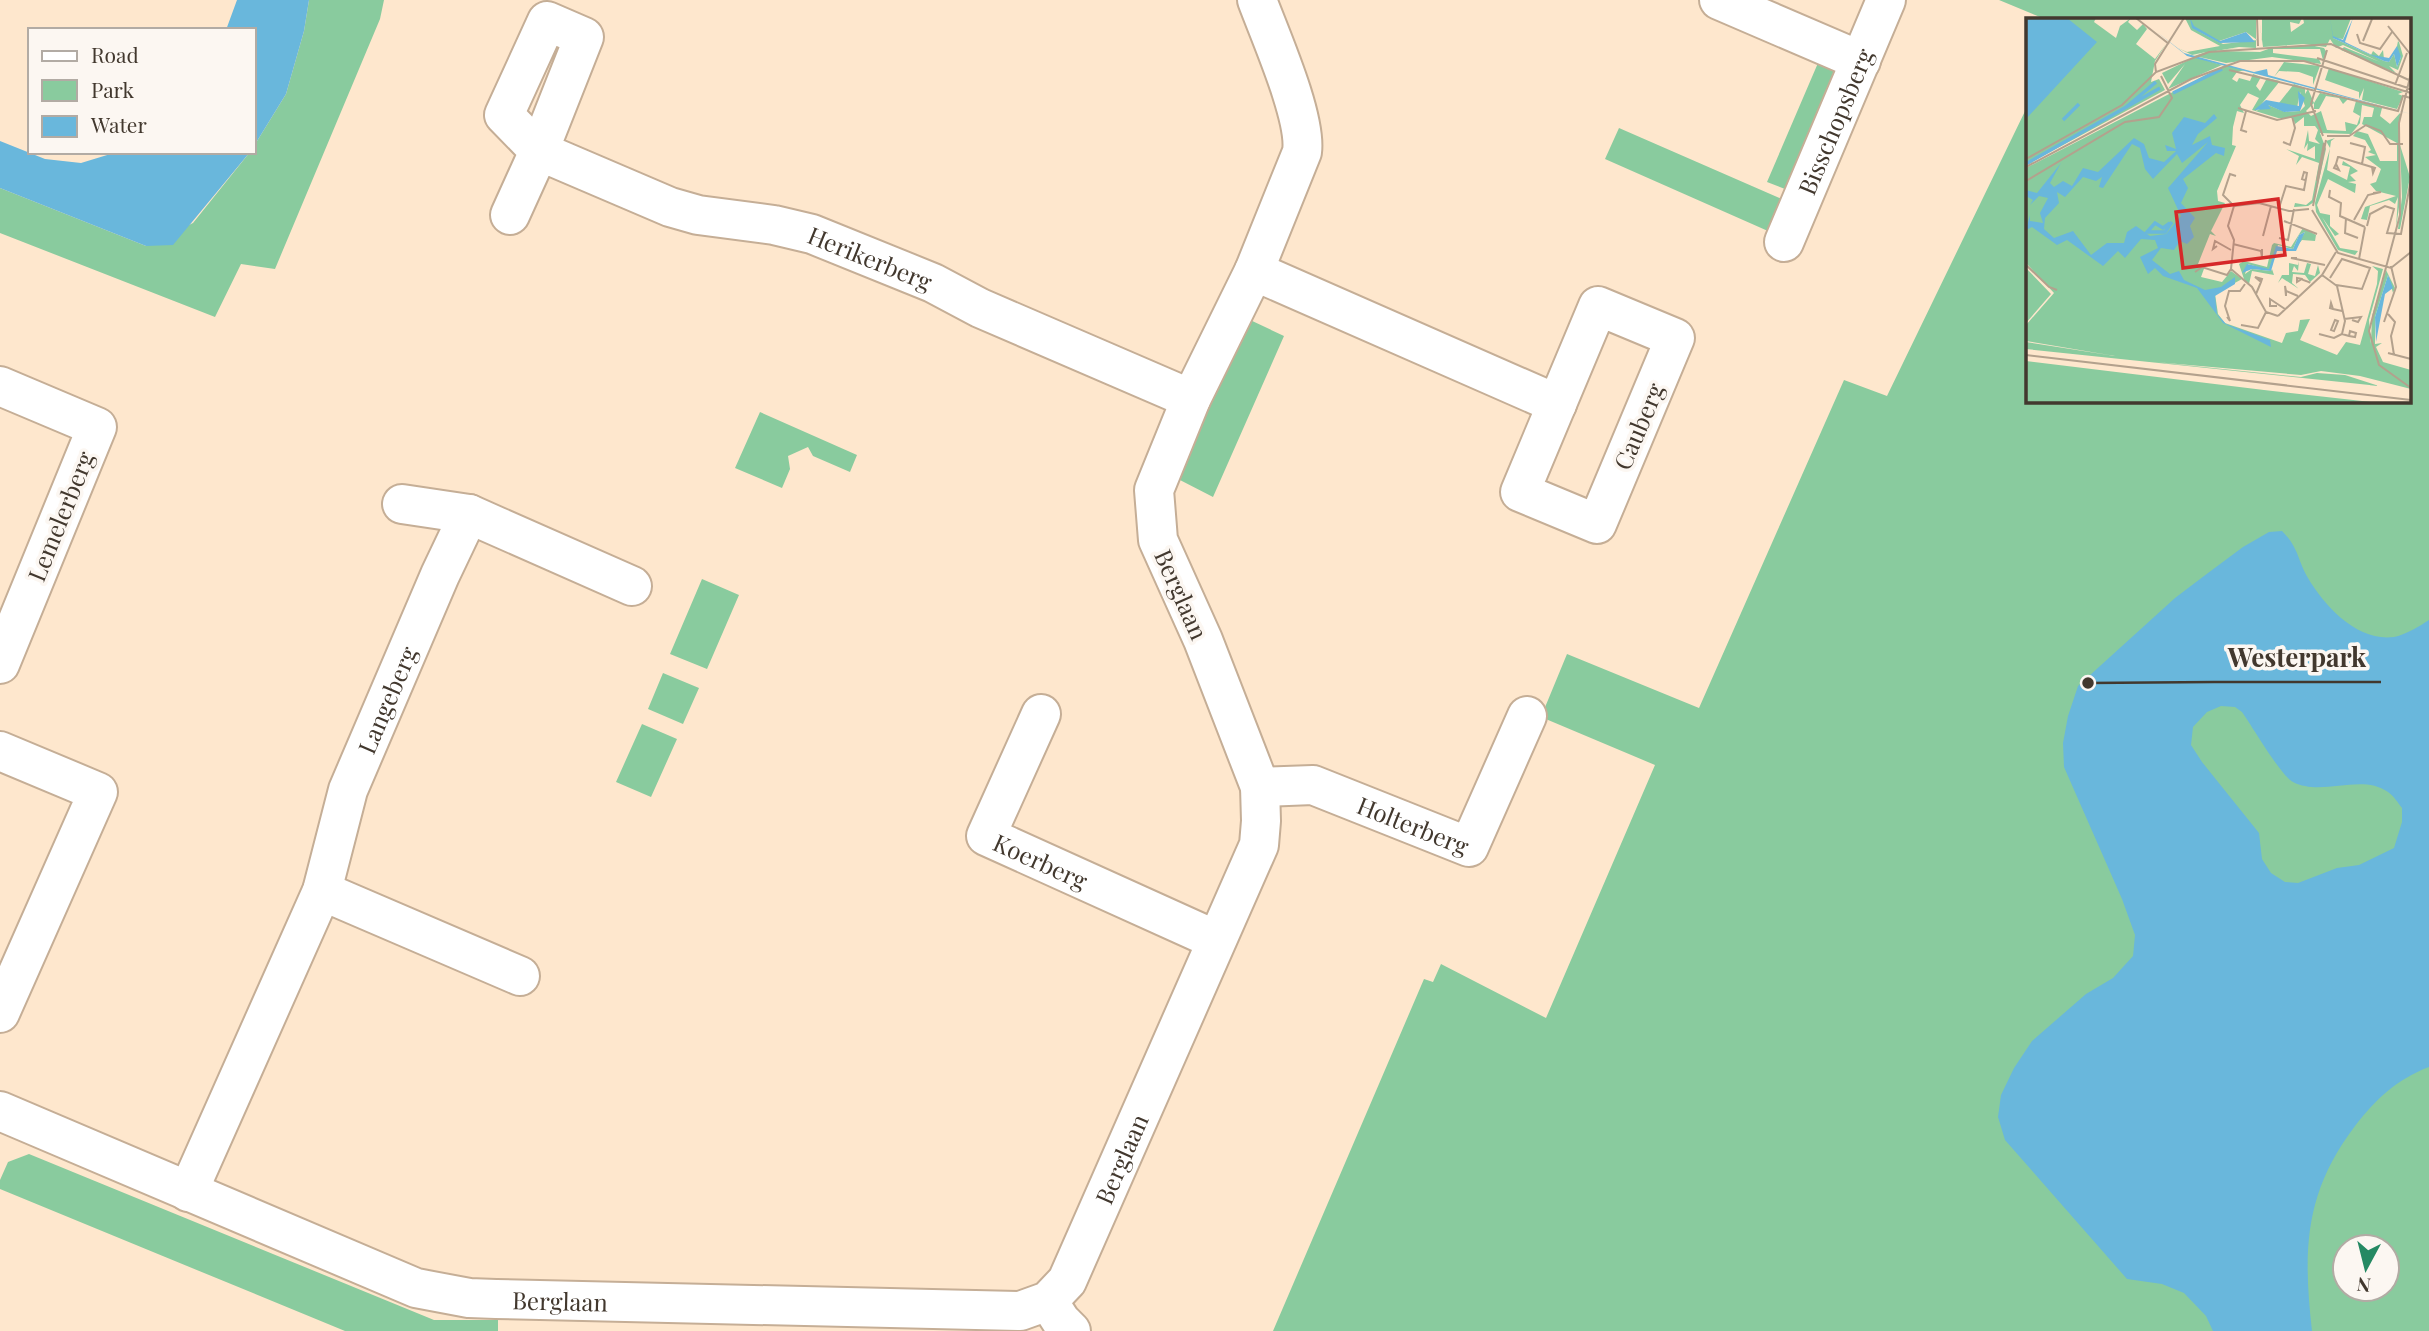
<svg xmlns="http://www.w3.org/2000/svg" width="2429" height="1331" font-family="'Playfair Display',serif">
  <rect width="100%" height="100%" fill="#fee7cd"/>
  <!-- green -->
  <path fill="#89cb9e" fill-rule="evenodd" d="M 309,0 L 384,0 L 380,19 L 275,269 L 241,264 L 215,317 L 0,233 L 0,188 L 146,246 L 193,223 L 250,152 L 254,152 L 254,146 L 286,94 L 304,31 Z
    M 1999,0 L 2429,0 L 2429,1331 L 1273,1331 L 1424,979 L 1433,982 L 1441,964 L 1546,1018 L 1655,765 L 1541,717 L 1567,654 L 1699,708 L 1844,380 L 1887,396 L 2028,105 L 2028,401 L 2410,401 L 2410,19 L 2045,19 ZM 2345,1247 L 2387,1247 L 2387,1289 L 2345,1289 Z
    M 1824,49 L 1844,57 L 1795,193 L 1767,182 Z
    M 1619,128 L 1791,203 L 1777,235 L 1605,159 Z
    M 1248,319 L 1284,336 L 1213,497 L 1178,479 Z
    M 760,412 L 857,455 L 850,472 L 813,456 L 808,447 L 788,456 L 790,469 L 782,488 L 735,468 Z
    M 702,579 L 739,595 L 707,669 L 670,654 Z
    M 663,673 L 699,688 L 683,724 L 648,709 Z
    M 642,724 L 677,739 L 651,797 L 616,782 Z
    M 29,1154 L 434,1320 L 498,1320 L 498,1331 L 345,1331 L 0,1189 L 0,1180 L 8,1162 Z"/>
  <!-- water -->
  <path fill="#69b7dc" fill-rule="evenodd" d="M 237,0 L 309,0 L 304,31 L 286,94 L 254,146 L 254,30 L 226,30 Z
    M 0,141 L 45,159 L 81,163 L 117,152 L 250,152 L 173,245 L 146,246 L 0,188 Z
    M 2282,531 C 2299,548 2297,559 2308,578 C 2325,607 2358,642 2394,637 C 2405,635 2420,626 2429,620 L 2429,1067 C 2397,1079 2375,1100 2355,1126 C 2304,1193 2303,1251 2312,1331 L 2213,1331 L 2206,1316 L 2184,1293 L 2162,1284 L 2127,1279 L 2005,1140 L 1998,1117 L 2001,1095 L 2014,1068 L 2032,1041 L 2086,994 L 2113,978 L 2133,956 L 2135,935 L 2122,899 L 2064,767 L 2063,743 L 2068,716 L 2078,686 L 2175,598 L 2208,573 L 2243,547 L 2269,532 ZM 2221,706 L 2235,707 L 2242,712 C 2252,726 2281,776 2293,782 C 2322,797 2361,773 2388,792 C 2394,796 2398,803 2402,808 L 2402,822 L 2394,848 L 2359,865 L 2337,868 L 2298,883 L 2285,882 L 2271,873 L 2262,859 L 2259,833 L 2202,762 L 2191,745 L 2193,727 L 2207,712 Z"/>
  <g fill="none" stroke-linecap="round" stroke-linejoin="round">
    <!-- minor casing -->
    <g stroke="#c5ae96" stroke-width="42">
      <g id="minor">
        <path d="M 1719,0 L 1861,61"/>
        <path id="s1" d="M 510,215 L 539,151 L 584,37 L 547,21 L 504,115 L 539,151 L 670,207 L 698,215 L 774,225 L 812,234 L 933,283 L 980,308 L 1191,399"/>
        <path id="s2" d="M 1784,242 L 1886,0"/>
        <path d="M 1254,271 L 1557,404"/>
        <path d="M 1598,306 L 1675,338 L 1597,524 L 1520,492 Z"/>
        <path d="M 0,386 L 97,427 L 0,664"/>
        <path d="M 402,504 L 469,514 L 632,586"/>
        <path id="s3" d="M 1041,714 L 986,836 L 1216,940"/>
        <path d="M 0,751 L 98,792 L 0,1013"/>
        <path id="s4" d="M 1260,787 L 1313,785 L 1469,847 L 1527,716"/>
        <path d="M 322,891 L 520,976"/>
        <path id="s5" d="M 0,1111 L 416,1288 L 469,1298 L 496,1299 L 1020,1311 L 1048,1301 L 1067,1281 L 1259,845 L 1261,821 L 1260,787 L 1203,640 L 1158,540 L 1154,490 L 1191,399 L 1254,271 L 1302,152 C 1307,118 1270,35 1257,0"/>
        <path id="s6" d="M 188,1192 L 322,891 L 348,790 L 440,575 L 469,514"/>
        <path d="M 1048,1301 L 1061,1321 L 1071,1331"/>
      </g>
    </g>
    <!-- minor -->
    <use href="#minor" stroke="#fff" stroke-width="38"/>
  </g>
  <g text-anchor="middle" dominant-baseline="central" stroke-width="7" stroke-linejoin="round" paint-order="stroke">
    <!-- street labels -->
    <g font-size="24" fill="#42382e" stroke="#fcf7f2">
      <text stroke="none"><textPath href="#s2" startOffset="131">Bisschopsberg</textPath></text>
      <text stroke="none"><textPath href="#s1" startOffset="737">Herikerberg</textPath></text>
      <text transform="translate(1638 426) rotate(-67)">Cauberg</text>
      <text transform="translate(60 516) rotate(-68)">Lemelerberg</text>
      <text transform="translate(1182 594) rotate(66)">Berglaan</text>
      <text stroke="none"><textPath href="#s6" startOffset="532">Langeberg</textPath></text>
      <text stroke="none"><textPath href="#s4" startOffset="161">Holterberg</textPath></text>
      <text stroke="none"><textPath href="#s3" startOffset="194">Koerberg</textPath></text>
      <text stroke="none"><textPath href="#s5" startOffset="1248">Berglaan</textPath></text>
      <text stroke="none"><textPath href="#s5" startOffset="597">Berglaan</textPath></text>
    </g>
  </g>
  <!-- overview -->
  <g transform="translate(2026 18)">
    <rect width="385" height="385" fill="#fee7cd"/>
    <path d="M 0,0 L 70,0 L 68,4 L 90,20 L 94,8 L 105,0 L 102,4 L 111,12 L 117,6 L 121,11 L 110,26 L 129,41 L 140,26 L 129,43 L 125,64 L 133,61 L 139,72 L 0,147 ZM 159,0 L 230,0 L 230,30 L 213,29 L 184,34 L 212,30 L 195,33 L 234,34 L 245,30 L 284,27 L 298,30 L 301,35 L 297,42 L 294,31 L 247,31 L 247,35 L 293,41 L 295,46 L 246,39 L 200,45 L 178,40 L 168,38 L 180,34 L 166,37 L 152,30 L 161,34 L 194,28 L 165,12 ZM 172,13 L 193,23 L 220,14 L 231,22 L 197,26 ZM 233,0 L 236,23 L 236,0 L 276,0 L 273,6 L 264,4 L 265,14 L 278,5 L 277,0 L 325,0 L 317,21 L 307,20 L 345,37 L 347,33 L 353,38 L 357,32 L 358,41 L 348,38 L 358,43 L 363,44 L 368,36 L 371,49 L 375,39 L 370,33 L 372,23 L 365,17 L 373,24 L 377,38 L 372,52 L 363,48 L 370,55 L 315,32 L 318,29 L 354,44 L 317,27 L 310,30 L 304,21 L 300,29 L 278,26 L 237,29 ZM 169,39 L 196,47 L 142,71 L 159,46 L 142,66 L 136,55 ZM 258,44 L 294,48 L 287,67 L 287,59 L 273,54 L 253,53 L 248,59 ZM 199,47 L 219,52 L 211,54 L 206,61 L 211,64 L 213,60 L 224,63 L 227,56 L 235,59 L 230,68 L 234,73 L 241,60 L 254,63 L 230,93 L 242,87 L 259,94 L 274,93 L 279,88 L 274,74 L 271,90 L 253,85 L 268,66 L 279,70 L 279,76 L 282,71 L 288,85 L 294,75 L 322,81 L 317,86 L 313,80 L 300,78 L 293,91 L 288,91 L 288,85 L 280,93 L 285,98 L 295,93 L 301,112 L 320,113 L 319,104 L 331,107 L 334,98 L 327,94 L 330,83 L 356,90 L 354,98 L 364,106 L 374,95 L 374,182 L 370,210 L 372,179 L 369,186 L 363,182 L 344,188 L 341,202 L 335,201 L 339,189 L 370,178 L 350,173 L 344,166 L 350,164 L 355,151 L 339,139 L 350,137 L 342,134 L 345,132 L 339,122 L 327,118 L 331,113 L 342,116 L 354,143 L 371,143 L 371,125 L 336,106 L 338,99 L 346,99 L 348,90 L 336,87 L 334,105 L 325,116 L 294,115 L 300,131 L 288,184 L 282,188 L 268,189 L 269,185 L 280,187 L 286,182 L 293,145 L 276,139 L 270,147 L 273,138 L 260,131 L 289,141 L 289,128 L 281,133 L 282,125 L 278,131 L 282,112 L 283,123 L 294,126 L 289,121 L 292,112 L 289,108 L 278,108 L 278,99 L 269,106 L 267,100 L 252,100 L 226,92 L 233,80 L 222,75 L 214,87 L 218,95 L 211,93 L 207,109 L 206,127 L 210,128 L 191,173 L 192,183 L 199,185 L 185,213 L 190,218 L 184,216 L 172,246 L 179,248 L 175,259 L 196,264 L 205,253 L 216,261 L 189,276 L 192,296 L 199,305 L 256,325 L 260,315 L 272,313 L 274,302 L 284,301 L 274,322 L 311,337 L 320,324 L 334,327 L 351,266 L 352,253 L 346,248 L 357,251 L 343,302 L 345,326 L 346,298 L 360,252 L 369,270 L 367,275 L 362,257 L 349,299 L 349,326 L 356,325 L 350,329 L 357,344 L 385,352 L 385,371 L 334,358 L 295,353 L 275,357 L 129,344 L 275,359 L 291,355 L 319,357 L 353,368 L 0,331 L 0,324 L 89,338 L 0,323 L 0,307 L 28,275 L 0,245 L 0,150 ZM 303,50 L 377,74 L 372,76 L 377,78 L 371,91 L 336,82 L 338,70 L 333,81 L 333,74 L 299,62 ZM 309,120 L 305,123 L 301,152 L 321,162 L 324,149 L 316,147 L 317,143 L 325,148 L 332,153 L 324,157 L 330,163 L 322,164 L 330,166 L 329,175 L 302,161 L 291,187 L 294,195 L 304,197 L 304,208 L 313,216 L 309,218 L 296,199 L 314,230 L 332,233 L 329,237 L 312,232 L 290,194 L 289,185 L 304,130 L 300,123 ZM 374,127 L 384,159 L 374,211 L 372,211 L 376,179 ZM 277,210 L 290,217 L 289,223 L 276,222 L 271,228 L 279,214 L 273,217 L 267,231 L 252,227 L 245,250 L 241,252 L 222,246 L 219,256 L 226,251 L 245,253 L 246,251 L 248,257 L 226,253 L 223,266 L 219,264 L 213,246 L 218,243 L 241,249 L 246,227 L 248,225 L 265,229 ZM 273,243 L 272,253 L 268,248 L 266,254 L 278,255 L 281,245 L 285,246 L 282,256 L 289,258 L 292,247 L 294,255 L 284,264 L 279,257 L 267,256 L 266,265 L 273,271 L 256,260 L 252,265 L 256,257 L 263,257 L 263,245 L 272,247 ZM 0,250 L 25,276 L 0,305 ZM 0,343 L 238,372 L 354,385 L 0,385 Z" fill="#89cb9e" fill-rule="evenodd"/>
    <path d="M 0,0 L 41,0 L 71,24 L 0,101 ZM 164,0 L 168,8 L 194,23 L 220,14 L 229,24 L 194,25 L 166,10 ZM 304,0 L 307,18 L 317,22 L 327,0 L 319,24 L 346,37 L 363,40 L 371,28 L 375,39 L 371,49 L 368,36 L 363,44 L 358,43 L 307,20 ZM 131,14 L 158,35 L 228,54 L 241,51 L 242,57 L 385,96 L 161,38 ZM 272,73 L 279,80 L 274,93 L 258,94 L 242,87 L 245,91 L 228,92 L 240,82 L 273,88 ZM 188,96 L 191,100 L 172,116 L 166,127 L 184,118 L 186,127 L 199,130 L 198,138 L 190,135 L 157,161 L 162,170 L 155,185 L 169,200 L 164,208 L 168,219 L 161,226 L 154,223 L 148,232 L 135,230 L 126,242 L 144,256 L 153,253 L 158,262 L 179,272 L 195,269 L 209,259 L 209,266 L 189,278 L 191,296 L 200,306 L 244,322 L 245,329 L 197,305 L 171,270 L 137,258 L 129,250 L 122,256 L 114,239 L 132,230 L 129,222 L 115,221 L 99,240 L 92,233 L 77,248 L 41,222 L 31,227 L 6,209 L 0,212 L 4,197 L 4,203 L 17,205 L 14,195 L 22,180 L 13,178 L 4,187 L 7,182 L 0,178 L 0,172 L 11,175 L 35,145 L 24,165 L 28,169 L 37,163 L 46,168 L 57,150 L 72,154 L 108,120 L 118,126 L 123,140 L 138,144 L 150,133 L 141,133 L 139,127 L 150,131 L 146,115 L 158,99 L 179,105 ZM 182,124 L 142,170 L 155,198 L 140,216 L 124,218 L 110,208 L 101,214 L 98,225 L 81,225 L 65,237 L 47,213 L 28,220 L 18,211 L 19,200 L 33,185 L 31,174 L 39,179 L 57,159 L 70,163 L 76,159 L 73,169 L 77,170 L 106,126 L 114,130 L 119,151 L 127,161 L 151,136 L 156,145 ZM 279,214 L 270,233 L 251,233 L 245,253 L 226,251 L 216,255 L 221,246 L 243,251 L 250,228 L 267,231 L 273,217 ZM 362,257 L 367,270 L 359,276 L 350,324 L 349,299 Z" fill="#69b7dc" fill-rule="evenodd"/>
    <path fill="none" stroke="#69b7dc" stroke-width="3.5" d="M 147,75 L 196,51M 99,90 L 130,64M 37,102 L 53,86M 0,146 L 134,70M 144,205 L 137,210 L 129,205 L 121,214 L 139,214 L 146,204"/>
    <path fill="none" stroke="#b3a18d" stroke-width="2" d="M 110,0 L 143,26M 231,0 L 232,28M 362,8 L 385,37M 331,16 L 334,25 L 354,31 L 366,14M 337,23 L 346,1M 291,40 L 385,71M 203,52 L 372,93 L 377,78 L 385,80M 130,54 L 129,46 L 158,0M 385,55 L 373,105 L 374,197 L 343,313 L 353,347 L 385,370M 369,67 L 381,35M 212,90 L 251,102 L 290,93M 220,93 L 215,112 L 221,114M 297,118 L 285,86 L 301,32M 301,118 L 323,118 L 340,107 L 355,113 L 364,126 L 377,126M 257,124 L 264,127 L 269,110 L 266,98M 324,125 L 339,129 L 336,146M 0,141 L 96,87 L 130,54 L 183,34 L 305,26 L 385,63M 310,146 L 313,152 L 308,150 L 310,146 L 312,139 L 313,139 L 349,150 L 347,155 L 346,149M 0,149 L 165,61 L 214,43 L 278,43 L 385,75M 0,163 L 99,104 L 133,99 L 146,80 L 135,58M 291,163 L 298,125M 304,172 L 303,179 L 315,185 L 314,198 L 339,209M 208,188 L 197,177 L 204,156 L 210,158M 287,188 L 300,122M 253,190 L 260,168 L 278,172 L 281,155 L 278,154 L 276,161 L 279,162M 286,192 L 312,235 L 365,250 L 385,234M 320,200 L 319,215 L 332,220M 328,202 L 342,177 L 355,174 L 347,175M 258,203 L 291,216M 341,208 L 344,196 L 359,188 L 368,191 L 361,215 L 375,216 L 385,161M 237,218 L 245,188M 253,220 L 262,222 L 268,191M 207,226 L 235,233 L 236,239 L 236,231M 191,228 L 187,231 L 189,223 L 205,232M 271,240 L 265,240 L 299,247M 333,241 L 339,209M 0,247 L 23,269 L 31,272M 205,251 L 208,222 L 202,208 L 208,188 L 233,185 L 263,193 L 283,191M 205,251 L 226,269 L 240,294 L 252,298M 169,254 L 176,249 L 201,257 L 205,251M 304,260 L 316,241 L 344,250 L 336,271 L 310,267M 276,261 L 271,264 L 271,260 L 276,261 L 277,262 L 283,264 L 284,265M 260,273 L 260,278 L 259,268 L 260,273 L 272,278M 230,276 L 235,264 L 229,259 L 236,261 L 235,264M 251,288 L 244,288 L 244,281 L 259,291M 307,291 L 305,285 L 304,290 L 307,291 L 316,293 L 317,293M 362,296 L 369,304 L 365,318 L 368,337M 252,298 L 296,257 L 310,234M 201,299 L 204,303 L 199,288 L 203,273 L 214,273 L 219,266M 318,301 L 335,299 L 332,304 L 326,302M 309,302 L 312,303 L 308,313 L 305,312 ZM 358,304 L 370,269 L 365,248M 215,307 L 232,310 L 240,294M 293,316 L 308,320 L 316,316 L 319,303 L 311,268 L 296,257M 316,316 L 323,318 L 329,319 L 330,315 L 324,313 L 323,318M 362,335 L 385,341M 0,337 L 385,382"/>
    <path fill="#d62828" fill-opacity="0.15" stroke="#d62828" stroke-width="3.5" d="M 252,181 L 259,237 L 157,250 L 150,194 Z"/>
    <rect width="385" height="385" fill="none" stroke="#42382e" stroke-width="3.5"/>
  </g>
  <!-- callouts -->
  <path fill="none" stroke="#42382e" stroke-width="2.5" d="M2088 683L2214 682H2381"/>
  <circle fill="#42382e" stroke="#fcf7f2" stroke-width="2.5" cx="2088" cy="683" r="7"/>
  <g font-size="26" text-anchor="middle" font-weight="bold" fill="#42382e" stroke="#fcf7f2" stroke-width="7" stroke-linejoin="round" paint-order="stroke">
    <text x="2297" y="667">Westerpark</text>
  </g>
  <!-- legend -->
  <rect x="28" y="28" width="228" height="126" fill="#fcf7f2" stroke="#b2aba4" stroke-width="2"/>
  <rect x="42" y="51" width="35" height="10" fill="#ffffff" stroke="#b2aba4" stroke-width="2"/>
  <text x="91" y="63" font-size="21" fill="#42382e">Road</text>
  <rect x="42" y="80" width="35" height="21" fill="#89cb9e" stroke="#b2aba4" stroke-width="2"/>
  <text x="91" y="98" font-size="21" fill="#42382e">Park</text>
  <rect x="42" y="116" width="35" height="21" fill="#69b7dc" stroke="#b2aba4" stroke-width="2"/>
  <text x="91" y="133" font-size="21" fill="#42382e">Water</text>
  <!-- north arrow -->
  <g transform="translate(2366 1268) rotate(187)"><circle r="33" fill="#fcf7f2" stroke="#b2aba4" stroke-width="2"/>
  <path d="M0-5L12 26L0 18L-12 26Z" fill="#258963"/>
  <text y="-10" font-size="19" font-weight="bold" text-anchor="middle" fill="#42382e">N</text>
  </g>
</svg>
